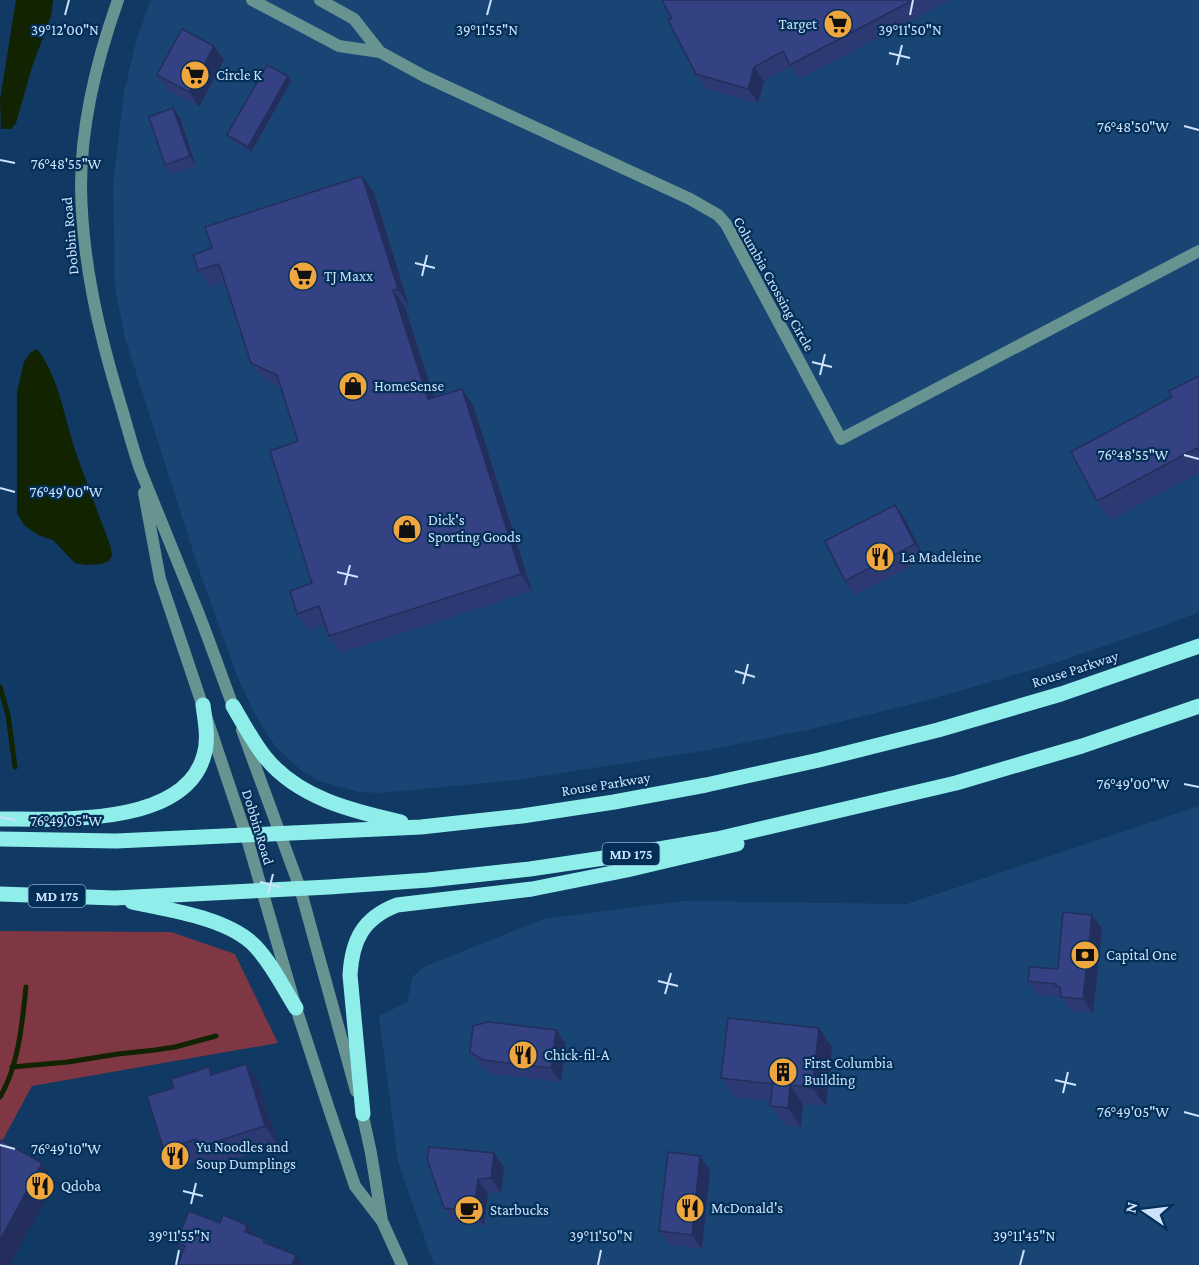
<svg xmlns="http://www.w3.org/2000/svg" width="1199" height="1265" font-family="'Crimson Pro',serif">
  <rect width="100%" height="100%" fill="#103963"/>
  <!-- built -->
  <path fill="#184573" d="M 151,0 L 1199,0 L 1199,612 L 1166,625 L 1052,664 L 928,700 L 811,729 L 709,750 L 517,780 L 380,793 L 359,792 L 319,781 L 301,770 L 275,746 L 257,718 L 237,676 L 197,564 L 125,338 L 115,287 L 113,185 L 124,92 L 137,38 Z
    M 1199,806 L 1199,1265 L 434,1265 L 398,1162 L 379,1016 L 407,1002 L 413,976 L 426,966 L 543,919 L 682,901 L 907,904 Z"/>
  <!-- green -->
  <path fill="#7f3743" d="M 0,931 L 171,932 L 235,954 L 278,1043 L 32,1086 L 0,1145 Z"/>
  <!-- water -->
  <path fill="#112300" d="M 16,0 L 53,0 L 51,16 L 32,67 L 16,123 L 11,129 L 1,129 L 0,100 Z
    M 37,349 C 59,376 65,421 76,453 C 87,484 99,515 110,545 L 112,555 L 109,561 L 101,564 L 86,565 L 75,563 L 53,540 L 38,535 L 24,525 L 17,513 L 17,392 L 24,362 L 30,353 Z"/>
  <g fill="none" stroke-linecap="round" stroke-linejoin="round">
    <!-- stream -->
    <path stroke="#112300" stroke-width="5" d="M 0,687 L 8,715 L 15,767
      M 12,1067 L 68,1062 L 118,1054 L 155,1050 L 175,1047 L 216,1036
      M 0,1097 C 19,1065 22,1023 26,987"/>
    <!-- minor -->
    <path stroke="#679391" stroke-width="12" d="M 252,0 L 339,46 L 380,52 L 424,76 L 690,199 L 718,215 L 726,224 L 841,439 L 1199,251
      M 320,0 L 354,19 L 380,52"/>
    <!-- tertiary -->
    <path stroke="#679391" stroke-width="12" d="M 118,0 C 97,59 81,123 81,186 C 82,260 98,329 119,399 C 126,422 132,446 140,469 C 159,517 179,564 198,612 C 211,645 223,680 236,714
      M 144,493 L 160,579 L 246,835 L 296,1008 L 328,1106 L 355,1186 L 382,1221 L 402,1265
      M 242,730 L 300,888 L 356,1091
      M 361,1107 L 371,1153 L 382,1221"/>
    <!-- primary -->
    <path stroke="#8feee9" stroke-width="15" d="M 233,706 C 243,723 253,742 265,757 C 298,798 352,811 401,822
      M 0,819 C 58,819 185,827 204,755 C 209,739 205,721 203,705
      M 0,839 L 116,841 L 421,827 L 522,816 L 614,802 L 706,785 L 819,760 L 938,730 L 1061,694 L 1199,646
      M 0,894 L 115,898 L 329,887 L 428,880 L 530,869 L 624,855 L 717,839 L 956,783 L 1082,746 L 1199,706
      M 132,902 C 169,910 228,918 255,946 C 272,964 283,987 296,1008
      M 363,1114 L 350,975 C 352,940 363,918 397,905 L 532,889 L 627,870 L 737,844"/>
  </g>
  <!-- wall -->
  <path fill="#2d3972" d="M 662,0 L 949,0 L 800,79 L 791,66 L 764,81 L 758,103 L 706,89 L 696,74 L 672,19 Z
    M 214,46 L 224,60 L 199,107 L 167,90 L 157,75 Z
    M 288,76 L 291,81 L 251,152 L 231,140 L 227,135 Z
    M 180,118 L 196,166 L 172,174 L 165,165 Z
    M 374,193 L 409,306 L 405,307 L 434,398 L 473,405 L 532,591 L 341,653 L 329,636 L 325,625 L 309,630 L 297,614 L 312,583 L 298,441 L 281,388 L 263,379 L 251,363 L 225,282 L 210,287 L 198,270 Z
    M 1199,376 L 1199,473 L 1110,520 L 1097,501 L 1172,397 Z
    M 905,519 L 925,559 L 855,595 L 845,581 Z
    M 1092,915 L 1102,929 L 1093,1013 L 1071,1011 L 1061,997 L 1038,995 L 1028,981 L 1058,969 Z
    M 819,1028 L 832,1047 L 826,1106 L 803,1104 L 801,1127 L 784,1125 L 770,1106 L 771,1101 L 734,1097 L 721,1078 Z
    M 556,1030 L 566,1044 L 561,1082 L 493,1074 L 480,1066 L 470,1052 Z
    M 246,1064 L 259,1083 L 278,1145 L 212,1166 L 207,1159 L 177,1168 L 164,1150 L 174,1088 L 209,1067 L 213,1074 Z
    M 427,1159 L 504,1167 L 501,1193 L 488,1193 L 484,1226 L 454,1222 L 444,1208 Z
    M 710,1170 L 702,1249 L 669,1245 L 659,1231 Z
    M 220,1223 L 247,1225 L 255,1236 L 264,1239 L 267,1243 L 183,1252 L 176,1243 Z"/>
  <!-- shaded-wall -->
  <path fill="#242e5c" d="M 214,46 L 224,60 L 199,107 L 189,92 Z
    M 754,67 L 764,81 L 758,103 L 748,89 Z
    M 288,76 L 291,81 L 251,152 L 248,147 Z
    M 173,108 L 180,118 L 196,166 L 190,156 Z
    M 362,176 L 374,193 L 409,306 L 398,289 Z
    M 393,290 L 405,307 L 440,416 L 428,399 Z
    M 462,389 L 473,405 L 532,591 L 521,574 Z
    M 895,505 L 905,519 L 925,559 L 915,544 Z
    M 1092,915 L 1102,929 L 1093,1013 L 1083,999 Z
    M 819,1028 L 832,1047 L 826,1106 L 812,1088 Z
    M 556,1030 L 566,1044 L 561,1082 L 551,1068 Z
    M 246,1064 L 259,1083 L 278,1145 L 265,1126 Z
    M 790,1085 L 803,1104 L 801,1127 L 788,1108 Z
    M 494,1153 L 504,1167 L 501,1193 L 491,1178 Z
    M 700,1156 L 710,1170 L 702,1249 L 692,1235 Z
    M 42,1163 L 55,1182 L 10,1265 L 0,1265 L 0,1240 Z
    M 478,1179 L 488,1193 L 484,1226 L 474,1212 Z
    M 247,1225 L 260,1244 L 245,1232 Z
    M 296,1255 L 303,1265 L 292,1265 Z"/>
  <!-- building -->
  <path fill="#344284" stroke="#242e5c" stroke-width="1.5" d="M 662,0 L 913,0 L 790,65 L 783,51 L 754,67 L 748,89 L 696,74 L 668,20 L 672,19 Z
    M 182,29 L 214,46 L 189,92 L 157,75 Z
    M 267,65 L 288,76 L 248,147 L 227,135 Z
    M 173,108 L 190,156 L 165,165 L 149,117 Z
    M 362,176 L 398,289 L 393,290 L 428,399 L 462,389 L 521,574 L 329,636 L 319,606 L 297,614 L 290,591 L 312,583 L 270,451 L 298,441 L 277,375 L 251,363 L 219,264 L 198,270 L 193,255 L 212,248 L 205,227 Z
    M 1199,376 L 1199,451 L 1197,448 L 1097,501 L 1071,452 L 1172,397 L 1169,391 Z
    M 895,505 L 915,544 L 845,581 L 825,541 Z
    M 1063,912 L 1092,915 L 1083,999 L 1061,997 L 1060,987 L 1056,986 L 1056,984 L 1028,981 L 1030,967 L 1058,969 Z
    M 728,1018 L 819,1028 L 812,1088 L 790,1085 L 788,1108 L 770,1106 L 773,1084 L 721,1078 Z
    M 488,1022 L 556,1030 L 551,1068 L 483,1060 L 470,1052 L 473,1026 Z
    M 246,1064 L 265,1126 L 199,1147 L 196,1139 L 164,1150 L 147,1096 L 174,1088 L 171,1079 L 209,1067 L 211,1075 Z
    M 0,1140 L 42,1163 L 0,1240 Z
    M 429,1147 L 494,1153 L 491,1178 L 478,1179 L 474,1212 L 444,1208 L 427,1159 Z
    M 668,1152 L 700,1156 L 692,1235 L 659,1231 Z
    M 189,1211 L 220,1223 L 223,1215 L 247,1225 L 245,1232 L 264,1239 L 263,1242 L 296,1255 L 292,1265 L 178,1265 L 185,1246 L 176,1243 Z"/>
  <!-- ticks -->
  <path fill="none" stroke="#cde3fd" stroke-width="2" d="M 65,15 L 69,0M 487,15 L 491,0M 910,15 L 913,0M 889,53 L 910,58M 897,65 L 902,45M 1184,126 L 1199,130M 0,160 L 15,163M 415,263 L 435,268M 422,276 L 427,255M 812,362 L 832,367M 820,375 L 825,354M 1184,455 L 1199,459M 0,488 L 15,492M 337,572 L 358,577M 345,585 L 350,565M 735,671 L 755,677M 743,684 L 748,664M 1184,784 L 1199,787M 0,817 L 15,820M 260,882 L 281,887M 268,894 L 273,874M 658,981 L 678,986M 665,994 L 671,973M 1055,1080 L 1076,1085M 1063,1093 L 1068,1072M 1184,1112 L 1199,1116M 0,1145 L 15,1149M 183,1191 L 203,1196M 191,1204 L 196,1183M 176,1265 L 179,1250M 598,1265 L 601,1250M 1020,1265 L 1024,1250"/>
  <!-- icons -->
  <defs>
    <g id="supermarket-disc" transform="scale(1.5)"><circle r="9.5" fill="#f0a63e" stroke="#032f57"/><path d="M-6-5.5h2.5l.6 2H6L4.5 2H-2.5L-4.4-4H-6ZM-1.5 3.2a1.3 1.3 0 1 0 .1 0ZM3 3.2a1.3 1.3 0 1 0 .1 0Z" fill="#111"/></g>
    <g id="shop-disc" transform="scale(1.5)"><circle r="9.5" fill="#f0a63e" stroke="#032f57"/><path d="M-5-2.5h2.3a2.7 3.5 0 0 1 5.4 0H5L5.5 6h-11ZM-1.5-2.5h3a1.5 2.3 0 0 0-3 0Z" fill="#111"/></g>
    <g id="restaurant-disc" transform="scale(1.5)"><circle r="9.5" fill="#f0a63e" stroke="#032f57"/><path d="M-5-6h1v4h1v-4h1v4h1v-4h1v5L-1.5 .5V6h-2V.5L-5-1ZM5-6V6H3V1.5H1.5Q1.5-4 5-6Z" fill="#111"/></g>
    <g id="bank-disc" transform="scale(1.5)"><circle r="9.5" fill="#f0a63e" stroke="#032f57"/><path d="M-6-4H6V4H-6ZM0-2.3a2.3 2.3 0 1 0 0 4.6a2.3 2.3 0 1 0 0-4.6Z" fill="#111"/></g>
    <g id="building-disc" transform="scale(1.5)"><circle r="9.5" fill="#f0a63e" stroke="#032f57"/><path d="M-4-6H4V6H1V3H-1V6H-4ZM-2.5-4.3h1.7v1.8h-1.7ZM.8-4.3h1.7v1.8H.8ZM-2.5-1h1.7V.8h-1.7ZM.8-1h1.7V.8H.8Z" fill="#111"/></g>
    <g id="cafe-disc" transform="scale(1.5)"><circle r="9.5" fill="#f0a63e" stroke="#032f57"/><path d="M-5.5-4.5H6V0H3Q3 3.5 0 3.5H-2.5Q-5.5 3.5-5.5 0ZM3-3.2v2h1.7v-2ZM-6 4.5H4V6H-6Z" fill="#111"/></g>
  </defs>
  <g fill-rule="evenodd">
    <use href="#supermarket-disc" x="838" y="24"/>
    <use href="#supermarket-disc" x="195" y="75"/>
    <use href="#supermarket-disc" x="303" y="276"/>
    <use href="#shop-disc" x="353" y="386"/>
    <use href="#shop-disc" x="407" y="529"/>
    <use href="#restaurant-disc" x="880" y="557"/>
    <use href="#bank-disc" x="1085" y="955"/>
    <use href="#restaurant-disc" x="523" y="1055"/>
    <use href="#building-disc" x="783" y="1072"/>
    <use href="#restaurant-disc" x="175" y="1156"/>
    <use href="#restaurant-disc" x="40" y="1186"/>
    <use href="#restaurant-disc" x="690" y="1208"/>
    <use href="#cafe-disc" x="469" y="1210"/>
  </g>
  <g text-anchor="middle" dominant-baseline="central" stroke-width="4.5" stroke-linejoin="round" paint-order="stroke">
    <!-- shield labels -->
    <g fill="#032f57" stroke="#90adcb" stroke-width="1.5">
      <rect x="602.5" y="843" width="57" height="22" rx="4.5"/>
      <rect x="28.5" y="885" width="57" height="22" rx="4.5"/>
    </g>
    <g font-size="14" font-weight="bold" fill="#cde3fd">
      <text x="631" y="854">MD 175</text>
      <text x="57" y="896">MD 175</text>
    </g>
    <!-- poi labels -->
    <g font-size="15" fill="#cde3fd" stroke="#032f57" text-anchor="start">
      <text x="817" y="24" text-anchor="end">Target</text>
      <text x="216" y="75">Circle K</text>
      <text x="324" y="276">TJ Maxx</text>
      <text x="374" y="386">HomeSense</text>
      <text x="428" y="520">Dick's<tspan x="428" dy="17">Sporting Goods</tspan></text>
      <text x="901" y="557">La Madeleine</text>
      <text x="1106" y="955">Capital One</text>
      <text x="544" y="1055">Chick-fil-A</text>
      <text x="804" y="1063">First Columbia<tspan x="804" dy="17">Building</tspan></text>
      <text x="196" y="1147">Yu Noodles and<tspan x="196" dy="17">Soup Dumplings</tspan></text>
      <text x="61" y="1186">Qdoba</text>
      <text x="711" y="1208">McDonald's</text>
      <text x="490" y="1210">Starbucks</text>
    </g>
    <!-- street labels -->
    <g font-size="15" fill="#cde3fd" stroke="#032f57">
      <text transform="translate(70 236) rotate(-95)">Dobbin Road</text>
      <text transform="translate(774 284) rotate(61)">Columbia Crossing Circle</text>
      <text transform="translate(1075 669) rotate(-18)">Rouse Parkway</text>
      <text transform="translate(606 784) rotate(-9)">Rouse Parkway</text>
      <text transform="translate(258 827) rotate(73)">Dobbin Road</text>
    </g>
  </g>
  <g font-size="15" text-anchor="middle" fill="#cde3fd" stroke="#032f57" stroke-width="4.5" stroke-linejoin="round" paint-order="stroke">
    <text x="65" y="35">39°12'00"N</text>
    <text x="487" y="35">39°11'55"N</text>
    <text x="910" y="35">39°11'50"N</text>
    <text x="1133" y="132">76°48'50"W</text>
    <text x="66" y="169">76°48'55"W</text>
    <text x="1133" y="460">76°48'55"W</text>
    <text x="66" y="497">76°49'00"W</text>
    <text x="1133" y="789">76°49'00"W</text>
    <text x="66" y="826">76°49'05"W</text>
    <text x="1133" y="1117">76°49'05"W</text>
    <text x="66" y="1154">76°49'10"W</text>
    <text x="179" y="1241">39°11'55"N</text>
    <text x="601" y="1241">39°11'50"N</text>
    <text x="1024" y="1241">39°11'45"N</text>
  </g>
  <!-- north arrow -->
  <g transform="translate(1145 1211) rotate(284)" stroke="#032f57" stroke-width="4.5" paint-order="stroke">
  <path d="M0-4.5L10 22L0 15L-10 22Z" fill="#cde3fd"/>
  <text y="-9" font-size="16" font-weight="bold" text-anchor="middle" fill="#cde3fd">N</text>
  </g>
</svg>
